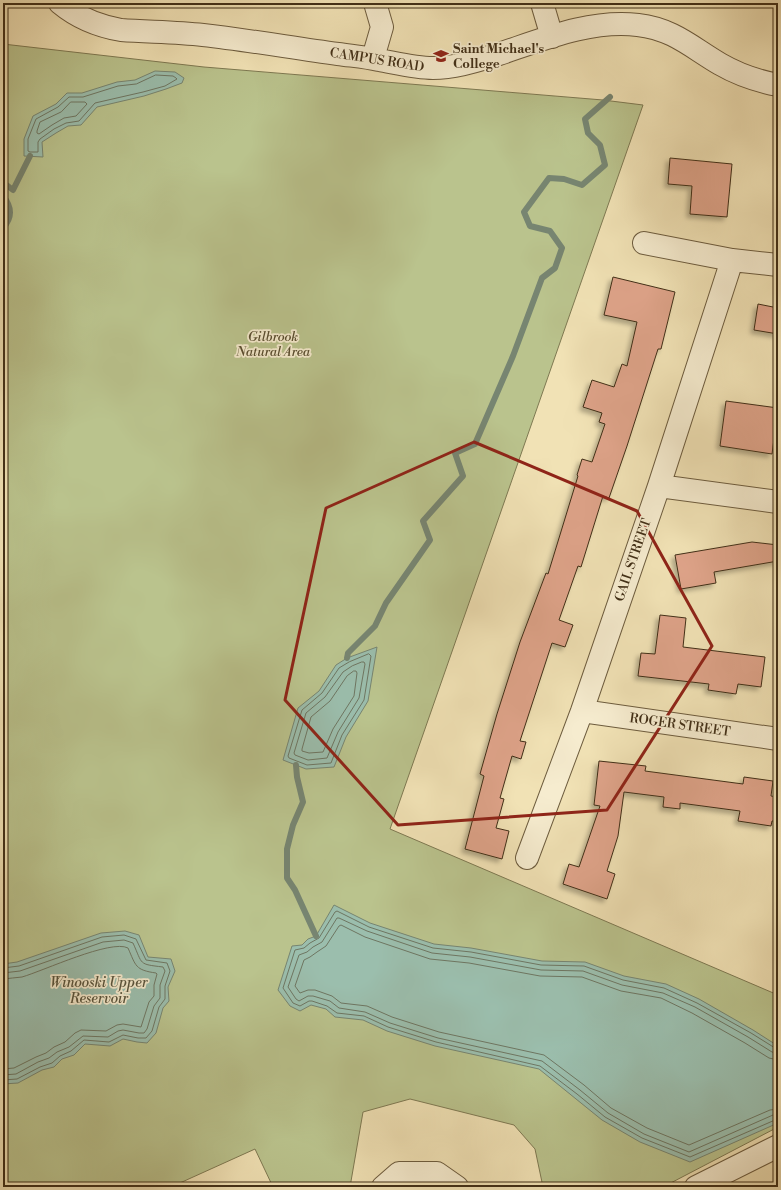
<svg xmlns="http://www.w3.org/2000/svg" width="781" height="1190" font-family="'Libre Bodoni',serif">
  <defs>
    <filter id="shadow"><feDropShadow dx="-3.5" dy="3.5" stdDeviation="2" flood-color="#0004"/></filter>
  </defs>
  <rect width="100%" height="100%" fill="#f1e2b5"/>
  <filter id="stains"><feTurbulence type="fractalNoise" baseFrequency=".005" numOctaves="4"/><feColorMatrix values="0 0 0 0 .2 0 0 0 0 .09 0 0 0 0 .02 0 0 0 .5 -.17"/></filter>
  <radialGradient id="worn" r=".72"><stop offset=".6" stop-color="#630" stop-opacity="0"/><stop offset="1" stop-color="#630" stop-opacity=".3"/></radialGradient>
  <!-- green -->
  <path fill="#bac38d" stroke="#7e7952" d="M 3,44 L 204,67 L 603,100 L 643,105 L 390,829 L 778,995 L 778,1127 L 663,1187 L 543,1187 L 535,1149 L 514,1125 L 410,1099 L 363,1112 L 350,1187 L 273,1187 L 255,1149 L 171,1187 L 3,1187 Z"/>
  <!-- water -->
  <path fill="#9bbead" stroke="#778571" d="M 155,71 L 175,72 L 184,78 L 182,83 L 166,89 L 144,96 L 97,107 L 81,125 L 68,126 L 56,133 L 42,142 L 43,157 L 24,156 L 24,139 L 33,116 L 56,104 L 67,93 L 82,93 L 117,82 L 135,80 Z
    M 377,647 L 368,701 L 346,737 L 334,767 L 306,769 L 283,760 L 298,708 L 319,691 L 336,665 L 347,658 Z
    M 334,905 L 370,923 L 434,944 L 471,948 L 542,961 L 585,962 L 624,976 L 666,984 L 699,999 L 753,1030 L 778,1046 L 778,1123 L 690,1162 L 640,1142 L 602,1120 L 539,1069 L 435,1046 L 387,1031 L 363,1020 L 335,1017 L 326,1009 L 311,1005 L 300,1011 L 290,1006 L 278,990 L 292,946 L 302,945 L 308,939 L 316,936 Z
    M 125,931 L 139,935 L 148,957 L 171,959 L 175,971 L 168,987 L 169,1001 L 163,1008 L 156,1033 L 147,1043 L 137,1042 L 123,1039 L 110,1046 L 85,1044 L 74,1055 L 62,1059 L 54,1067 L 42,1070 L 18,1083 L 3,1084 L 3,964 L 17,962 L 101,933 Z"/>
  <g fill="none" stroke-linecap="round" stroke-linejoin="round">
    <!-- shore -->
    <path stroke="#6e7662" stroke-width="1" d="M 156,75 L 173,76 L 176,78 L 177,79 L 165,86 L 143,92 L 95,103 L 79,121 L 66,123 L 54,129 L 40,139 L 38,142 L 38,152 L 30,152 L 28,151 L 28,139 L 36,119 L 58,107 L 69,97 L 83,97 L 118,86 L 136,84 Z
      M 71,102 L 85,102 L 87,104 L 76,116 L 64,118 L 52,125 L 39,134 L 37,133 L 37,131 L 40,122 L 61,112 Z
      M 369,654 L 371,656 L 364,700 L 342,735 L 331,763 L 307,765 L 289,758 L 288,756 L 302,710 L 322,693 L 339,668 L 349,662 Z
      M 362,662 L 364,662 L 365,664 L 359,698 L 338,732 L 327,758 L 308,760 L 295,755 L 294,753 L 306,713 L 325,697 L 343,672 L 352,666 Z
      M 354,671 L 356,671 L 357,673 L 354,696 L 333,729 L 323,752 L 309,753 L 302,751 L 302,749 L 311,717 L 330,701 L 347,676 Z
      M 3,968 L 19,966 L 102,937 L 124,935 L 136,939 L 146,960 L 167,963 L 170,971 L 165,986 L 165,999 L 159,1007 L 152,1031 L 146,1038 L 138,1038 L 123,1035 L 109,1042 L 84,1040 L 71,1051 L 60,1056 L 52,1063 L 40,1067 L 17,1079 L 3,1080
      M 3,973 L 20,971 L 103,942 L 124,940 L 133,943 C 143,965 138,964 163,967 L 165,971 L 160,985 L 160,998 L 154,1006 L 147,1029 L 144,1033 L 139,1033 L 123,1030 L 118,1031 L 108,1037 L 83,1036 L 69,1047 L 57,1052 L 49,1058 L 38,1062 L 16,1074 L 3,1075
      M 3,979 C 9,978 16,978 22,977 C 43,971 111,939 128,948 C 136,966 135,970 156,973 L 157,974 L 154,985 L 154,996 L 149,1002 L 141,1027 L 123,1024 L 117,1025 L 106,1031 L 81,1030 L 75,1033 L 65,1042 L 54,1047 L 46,1053 L 36,1057 L 14,1068 L 3,1069
      M 778,1049 L 775,1048 L 751,1033 L 697,1003 L 664,988 L 623,980 L 584,966 L 541,965 L 471,952 L 433,948 L 369,927 L 337,911 L 335,912 L 319,938 L 310,943 L 304,948 L 295,950 L 283,988 L 293,1003 L 300,1006 L 309,1001 L 312,1001 L 327,1006 L 337,1013 L 364,1016 L 388,1027 L 436,1042 L 540,1066 L 577,1094 L 605,1117 L 642,1138 L 690,1157 L 775,1120 L 778,1120
      M 778,1054 L 772,1052 L 748,1037 L 695,1007 L 663,993 L 622,985 L 583,971 L 541,970 L 470,957 L 432,953 L 367,931 L 339,918 L 337,918 L 322,942 L 313,947 L 307,952 L 299,955 L 288,987 L 296,999 L 299,1001 L 308,996 L 313,996 L 330,1001 L 339,1008 L 365,1012 L 390,1023 L 438,1038 L 542,1061 L 580,1090 L 608,1113 L 644,1134 L 689,1152 L 773,1115 L 778,1115
      M 778,1060 L 769,1058 L 745,1043 L 692,1013 L 661,998 L 621,991 L 582,977 L 540,976 L 469,963 L 430,959 L 365,937 L 341,925 L 339,926 L 326,946 L 317,952 L 310,957 L 304,960 L 295,986 L 300,993 L 308,990 L 315,990 L 332,996 L 341,1003 L 367,1006 L 392,1017 L 439,1032 L 544,1055 L 584,1085 L 611,1108 L 647,1128 L 689,1145 L 770,1110 L 778,1109"/>
    <!-- stream -->
    <path stroke="#778571" stroke-width="6" d="M 3,185 L 4,183 L 13,190 L 30,156
      M 3,196 C 12,207 13,217 3,228
      M 347,658 L 348,653 L 375,626 L 386,603 L 430,540 L 423,521 L 463,476 L 455,453 L 475,444 L 513,356 L 542,278 L 555,268 L 562,248 L 550,231 L 530,226 L 524,212 L 549,178 L 564,179 L 582,185 L 605,165 L 600,145 L 588,133 L 585,119 L 610,97
      M 296,765 L 297,777 L 303,802 L 293,825 L 287,849 L 287,878 L 295,890 L 316,936"/>
  </g>
  <!-- building -->
  <path fill="#dea389" stroke="#412f17" filter="url(#shadow)" d="M 670,158 L 732,164 L 727,217 L 690,214 L 692,186 L 668,184 Z
    M 613,277 L 675,292 L 661,349 L 658,349 L 627,446 L 609,498 L 603,496 L 581,567 L 578,566 L 559,620 L 573,625 L 565,647 L 552,643 L 520,741 L 526,742 L 521,759 L 512,756 L 500,798 L 504,799 L 496,828 L 509,831 L 502,859 L 465,849 L 484,776 L 480,774 L 497,714 L 520,642 L 546,573 L 548,574 L 578,476 L 577,475 L 582,459 L 592,462 L 605,424 L 599,422 L 602,413 L 583,407 L 592,380 L 614,387 L 622,364 L 627,366 L 637,322 L 604,315 Z
    M 758,304 L 778,308 L 778,334 L 754,330 Z
    M 726,401 L 778,408 L 772,454 L 720,446 Z
    M 752,542 L 778,545 L 778,561 L 714,572 L 716,583 L 681,589 L 675,555 Z
    M 660,615 L 686,618 L 683,647 L 765,657 L 761,687 L 738,684 L 736,694 L 708,690 L 709,684 L 638,676 L 641,653 L 655,654 Z
    M 599,761 L 646,766 L 645,771 L 743,784 L 744,777 L 773,781 L 771,796 L 778,797 L 778,821 L 772,821 L 771,826 L 738,821 L 740,811 L 680,803 L 680,809 L 663,807 L 664,797 L 624,792 L 618,836 L 607,871 L 615,874 L 607,899 L 563,884 L 569,864 L 579,867 L 600,806 L 594,805 Z"/>
  <g fill="none" stroke-linecap="round" stroke-linejoin="round">
    <!-- minor casing -->
    <g stroke="#6d5c3e" stroke-width="24">
      <path id="minor" d="M 60,3 C 78,18 98,26 121,30 C 148,32 176,32 203,35 C 248,40 293,48 338,54 C 352,56 365,57 379,60 C 396,63 415,68 433,68 C 453,68 473,62 493,56 C 539,41 589,19 638,25 C 673,29 691,47 720,64 C 739,75 757,81 778,85
        M 542,3 L 552,37
        M 373,58 L 382,27 L 375,3
        M 644,243 L 732,260 L 778,265
        M 659,486 L 778,502
        M 582,711 L 778,739
        M 527,858 L 582,711 L 659,486 L 732,260
        M 383,1187 L 399,1173 L 437,1173 L 457,1187
        M 696,1187 L 778,1146"/>
    </g>
    <!-- minor -->
    <use href="#minor" stroke="#f6eccf" stroke-width="22"/>
  </g>
  <!-- marked area -->
  <path fill="none" stroke="#8f2418" stroke-width="3" stroke-linejoin="round" d="M 474,442 L 637,511 L 712,646 L 607,810 L 398,825 L 285,700 L 326,508 Z"/>
  <!-- icons -->
  <defs>
    <g id="university-bare" transform="scale(1.2)"><path d="M0-5L7-2L0 1L-7-2ZM-4 1L0 2.5L4 1V4Q0 6-4 4Z" fill="#8f2418" stroke="#f6eccf" stroke-width="2.5" paint-order="stroke"/></g>
  </defs>
  <g fill-rule="evenodd">
    <use href="#university-bare" x="441" y="56"/>
  </g>
  <g text-anchor="middle" dominant-baseline="central" stroke-width="3.5" stroke-linejoin="round" paint-order="stroke">
    <!-- poi labels -->
    <g font-size="13" font-weight="bold" fill="#412f17" stroke="#f6eccf" text-anchor="start">
      <text x="453" y="49">Saint Michael's<tspan x="453" dy="15">College</tspan></text>
    </g>
    <!-- street labels -->
    <g font-size="13" fill="#412f17" stroke="#f6eccf">
      <text transform="translate(377 60) rotate(9)">CAMPUS ROAD</text>
      <text transform="translate(633 560) rotate(-71)">GAIL STREET</text>
      <text transform="translate(680 725) rotate(8)">ROGER STREET</text>
    </g>
    <!-- park labels -->
    <g font-size="13" font-style="italic" fill="#594d2f" stroke="#f6eccf">
      <text x="273" y="337">Gilbrook<tspan x="273" dy="15">Natural Area</tspan></text>
    </g>
    <!-- water labels -->
    <g font-size="14" font-style="italic" fill="#58533c" stroke="#f6eccf">
      <text x="99" y="983">Winooski Upper<tspan x="99" dy="16">Reservoir</tspan></text>
    </g>
  </g>
  <!-- margin -->
  <rect width="781" height="1190" fill="none" stroke="#f1e2b5" stroke-width="16"/>
  <rect x="4" y="4" width="773" height="1182" fill="none" stroke="#412f17" stroke-width="2"/>
  <rect x="8" y="8" width="765" height="1174" fill="none" stroke="#412f17"/>
  <rect width="100%" height="100%" filter="url(#stains)"/>
  <rect width="100%" height="100%" fill="url(#worn)"/>
</svg>
